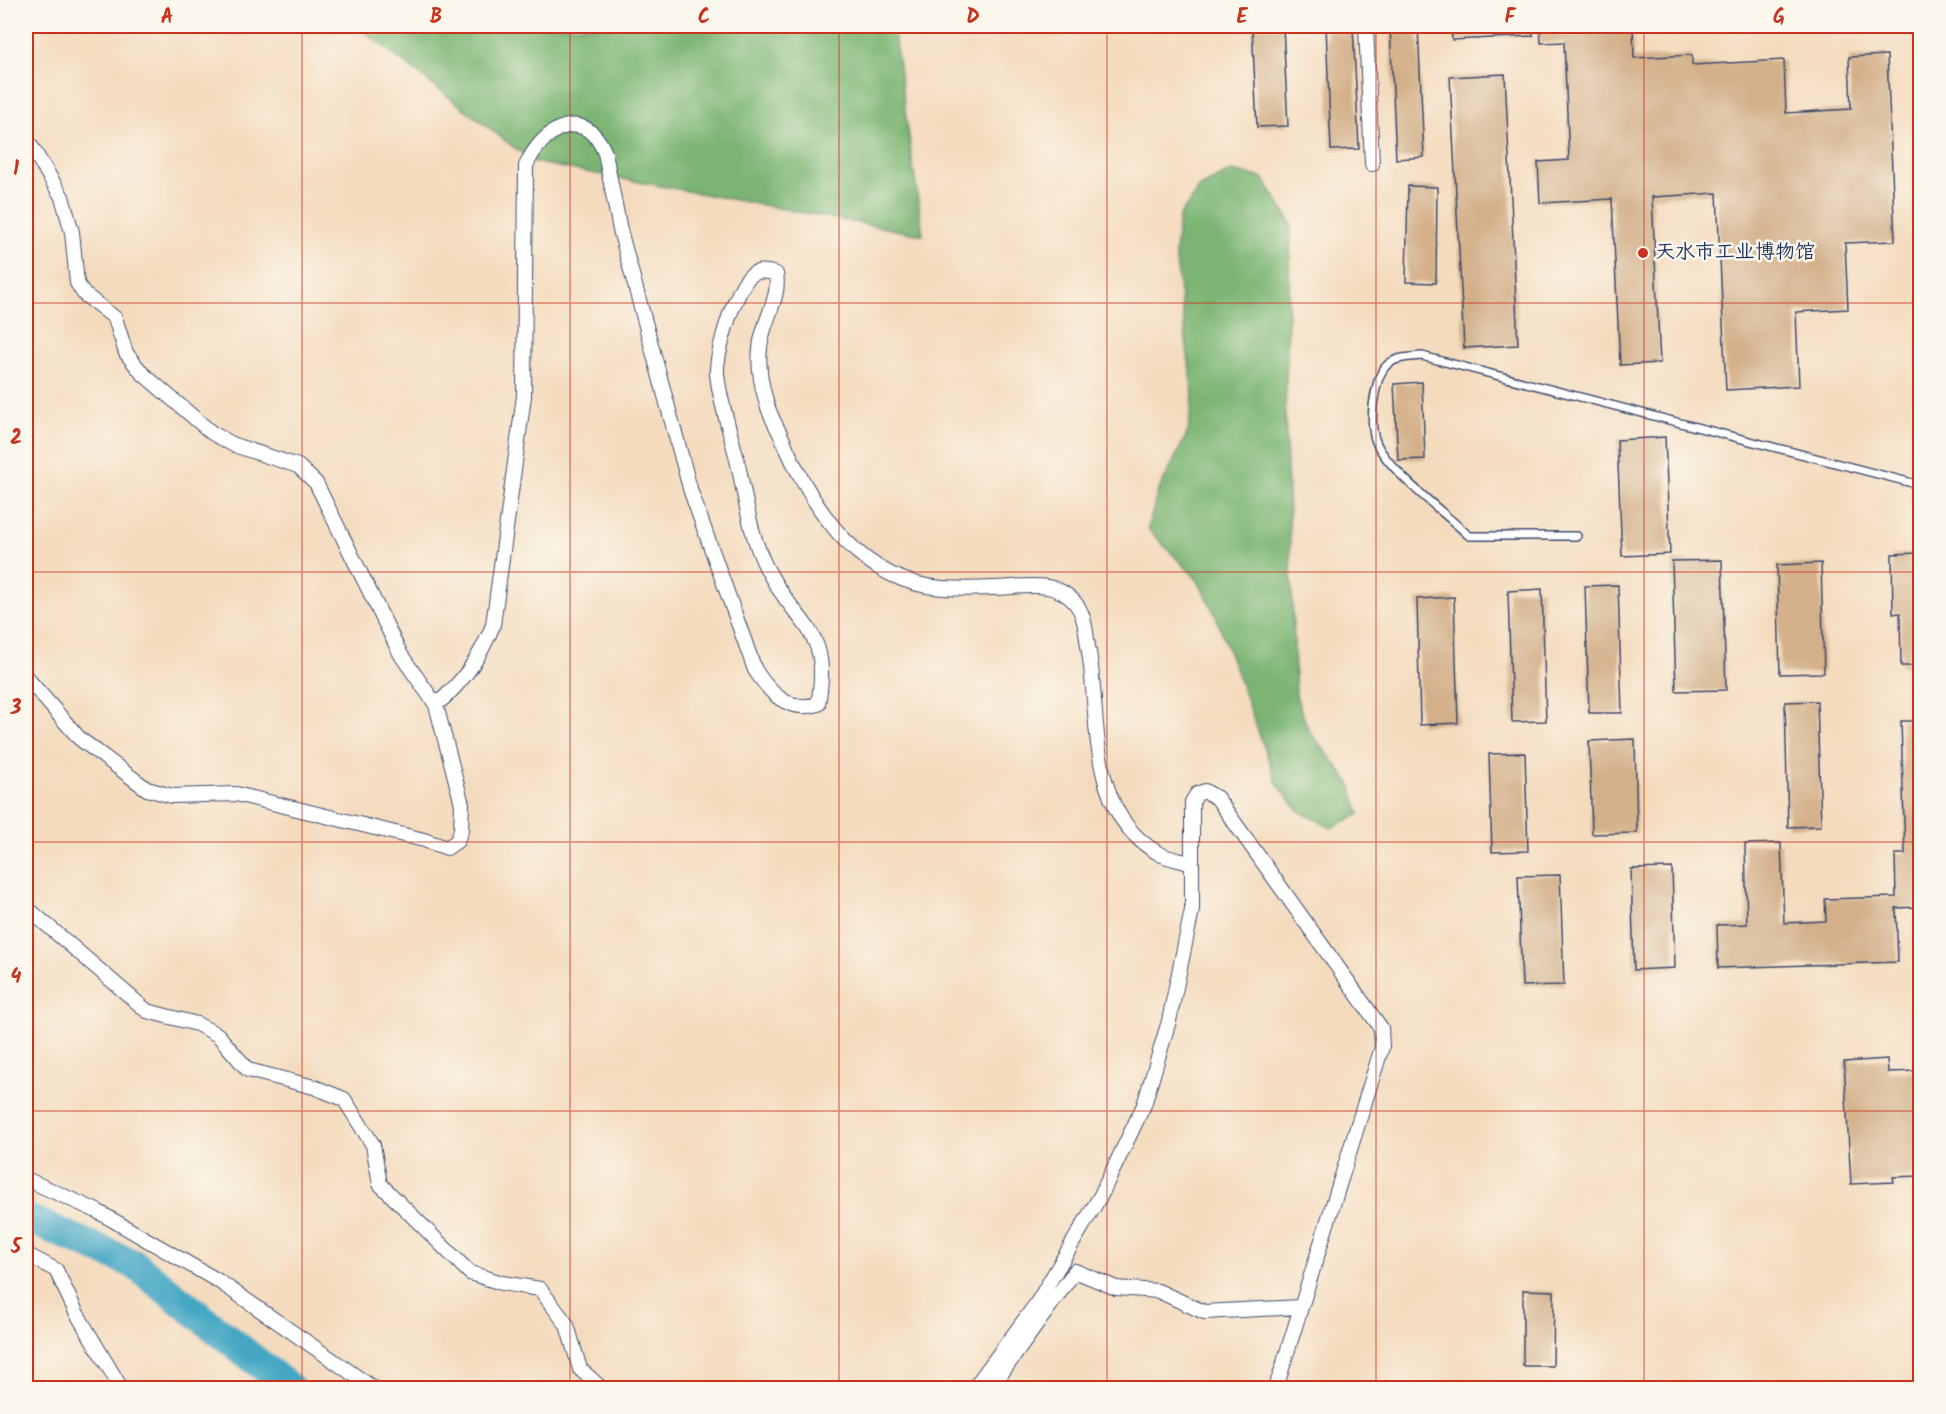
<svg xmlns="http://www.w3.org/2000/svg" width="1946" height="1414" font-family="Kalam,'LXGW WenKai TC',sans-serif">
  <rect width="100%" height="100%" fill="#fbf7ec"/>
  <filter id="ink" filterUnits="userSpaceOnUse"><feTurbulence type="fractalNoise" baseFrequency=".0167" numOctaves="2"/><feDisplacementMap in="SourceGraphic" scale="12" xChannelSelector="R" yChannelSelector="G"/><feConvolveMatrix kernelMatrix="1 2 1 2 8 2 1 2 1" color-interpolation-filters="sRGB"/></filter>
  <filter id="wash" filterUnits="userSpaceOnUse"><feTurbulence type="fractalNoise" baseFrequency=".008" numOctaves="4" result="noise"/><feDisplacementMap in="SourceGraphic" scale="24" xChannelSelector="R" yChannelSelector="G"/><feGaussianBlur stdDeviation="1.35" result="paint"/><feColorMatrix in="noise" values="0 0 0 0 0 0 0 0 0 0 0 0 0 0 0 0 0 1.4 0 .05"/><feComposite in="paint" operator="in"/></filter>
  <g filter="url(#wash)">
    <rect width="100%" height="100%" fill="#f4dbbe"/>
    <!-- forest -->
    <path fill="#7bb573" stroke="#4b7268" stroke-width="1.5" d="M 357,26 L 893,26 L 923,235 L 533,162 Z
      M 1231,171 L 1263,178 L 1291,223 L 1285,414 L 1296,696 L 1308,729 L 1350,783 L 1360,814 L 1331,828 L 1299,811 L 1278,785 L 1215,614 L 1197,579 L 1148,529 L 1157,494 L 1188,432 L 1193,395 L 1175,252 L 1179,217 L 1200,187 Z"/>
    <g fill="none" stroke-linecap="round" stroke-linejoin="round">
      <!-- river -->
      <path stroke="#45a7c4" stroke-width="30" d="M 26,1218 L 134,1264 L 290,1388"/>
    </g>
    <g id="blocks">
      <!-- building -->
      <path fill="#d3b08a" d="M 1252,26 L 1283,26 L 1288,126 L 1257,127 Z
        M 1326,26 L 1353,26 L 1359,149 L 1331,150 Z
        M 1390,26 L 1418,26 L 1424,157 L 1396,159 Z
        M 1451,26 L 1533,26 L 1533,36 L 1452,40 Z
        M 1540,26 L 1633,26 L 1634,58 L 1692,55 L 1692,65 L 1784,60 L 1786,113 L 1851,109 L 1849,57 L 1887,55 L 1895,241 L 1845,243 L 1848,309 L 1796,312 L 1799,386 L 1726,390 L 1717,193 L 1652,197 L 1660,363 L 1620,365 L 1612,199 L 1540,203 L 1538,162 L 1569,160 L 1564,42 L 1541,43 Z
        M 1505,74 L 1518,345 L 1464,348 L 1450,77 Z
        M 1408,186 L 1437,187 L 1436,283 L 1406,282 Z
        M 1422,382 L 1425,459 L 1398,460 L 1394,384 Z
        M 1665,437 L 1670,554 L 1622,556 L 1617,440 Z
        M 1920,553 L 1920,666 L 1901,666 L 1900,613 L 1893,614 L 1892,554 Z
        M 1722,560 L 1726,690 L 1676,691 L 1672,561 Z
        M 1821,563 L 1824,673 L 1780,674 L 1777,565 Z
        M 1618,585 L 1622,713 L 1589,713 L 1585,586 Z
        M 1542,589 L 1546,721 L 1512,722 L 1508,591 Z
        M 1454,597 L 1458,723 L 1420,725 L 1417,599 Z
        M 1817,701 L 1821,826 L 1788,827 L 1785,702 Z
        M 1901,721 L 1920,721 L 1920,907 L 1896,908 L 1898,962 L 1718,968 L 1717,925 L 1747,924 L 1745,844 L 1781,843 L 1784,923 L 1826,921 L 1825,899 L 1896,897 L 1895,854 L 1905,854 Z
        M 1635,739 L 1637,833 L 1592,834 L 1589,741 Z
        M 1525,753 L 1528,851 L 1492,852 L 1489,754 Z
        M 1672,868 L 1675,968 L 1634,970 L 1631,869 Z
        M 1560,875 L 1564,985 L 1522,986 L 1518,876 Z
        M 1887,1059 L 1888,1072 L 1920,1071 L 1920,1176 L 1893,1177 L 1894,1182 L 1851,1184 L 1844,1062 Z
        M 1523,1290 L 1554,1291 L 1553,1366 L 1523,1366 Z"/>
    </g>
  </g>
  <g filter="url(#ink)">
    <use href="#blocks" fill-opacity="0" stroke="#3c496c" stroke-width="1.5"/>
    <g fill="none" stroke-linecap="round" stroke-linejoin="round">
      <!-- lane casing -->
      <g stroke="#3c496c" stroke-width="10">
        <path id="lane" d="M 1577,536 L 1469,536 C 1445,513 1391,473 1377,444 C 1370,430 1372,405 1376,389 C 1382,359 1395,358 1422,356 L 1920,485"/>
      </g>
      <!-- street casing -->
      <g stroke="#3c496c" stroke-width="16">
        <path id="street" d="M 1366,26 L 1372,164
          M 26,138 L 62,197 L 72,232 L 77,283 L 84,294 L 115,318 L 126,353 L 142,373 L 212,433 L 234,445 L 298,466 L 316,483 L 401,655 L 436,705 L 462,804 L 461,830 L 457,841 L 447,848 L 424,840 L 236,794 L 172,796 L 147,789 L 80,739 L 26,677
          M 436,705 C 463,682 480,658 493,625 L 524,396 L 526,166 C 542,128 585,104 605,153 L 620,230 L 691,492 L 755,670 C 770,693 788,713 818,704 C 832,626 796,628 766,567 C 747,529 745,488 734,448 C 728,424 719,398 717,373 C 716,357 728,317 735,302 C 745,281 749,265 776,274 C 781,298 762,322 760,348 C 758,365 761,384 766,401 C 770,418 780,431 786,447 C 816,514 862,582 942,588 C 958,589 975,589 992,588 C 1021,588 1055,577 1076,604 C 1086,616 1086,637 1089,652 C 1100,719 1087,813 1158,853 C 1168,859 1181,860 1192,864
          M 26,907 L 147,1011 L 197,1024 L 218,1035 L 248,1070 L 314,1087 L 344,1099 L 373,1145 L 380,1184 L 470,1273 L 502,1283 L 540,1289 L 567,1325 L 580,1369 L 601,1388
          M 26,1179 L 97,1211 L 220,1282 L 373,1388
          M 26,1254 L 56,1270 L 76,1312 L 121,1388
          M 974,1388 L 1037,1303 L 1101,1195 L 1144,1105 L 1169,1021 L 1192,910 L 1192,802 L 1197,794 L 1205,791 L 1217,798 L 1381,1028 L 1382,1047 L 1276,1388
          M 991,1388 L 1075,1271 L 1116,1288 L 1158,1291 L 1204,1312 L 1300,1307"/>
      </g>
      <!-- lane -->
      <use href="#lane" stroke="#fff" stroke-width="7"/>
      <!-- street -->
      <use href="#street" stroke="#fff" stroke-width="14"/>
    </g>
  </g>
  <!-- grid -->
  <path fill="none" stroke="#c8321e" stroke-width="1.5" stroke-opacity="0.55" d="M 302,26 L 302,1388M 570,26 L 570,1388M 839,26 L 839,1388M 1107,26 L 1107,1388M 1376,26 L 1376,1388M 1644,26 L 1644,1388M 26,303 L 1920,303M 26,572 L 1920,572M 26,842 L 1920,842M 26,1111 L 1920,1111"/>
  <!-- markers -->
  <circle fill="#c8321e" stroke="#fbf7ec" stroke-width="2" cx="1643" cy="253" r="6"/>
  <g text-anchor="middle" dominant-baseline="central" stroke-width="5" stroke-linejoin="round" paint-order="stroke">
    <!-- poi labels -->
    <g font-size="20" fill="#1b2f5e" stroke="#fbf7ec" text-anchor="start">
      <text x="1655" y="253">天水市工业博物馆</text>
    </g>
  </g>
  <!-- margin -->
  <rect width="1946" height="1414" fill="none" stroke="#fbf7ec" stroke-width="66"/>
  <rect x="33" y="33" width="1880" height="1348" fill="none" stroke="#c8321e" stroke-width="2"/>
  <g font-size="20" text-anchor="middle" font-weight="bold" fill="#c8321e">
    <text x="167" y="23">A</text>
    <text x="436" y="23">B</text>
    <text x="704" y="23">C</text>
    <text x="973" y="23">D</text>
    <text x="1242" y="23">E</text>
    <text x="1510" y="23">F</text>
    <text x="1779" y="23">G</text>
    <text x="16" y="175">1</text>
    <text x="16" y="444">2</text>
    <text x="16" y="714">3</text>
    <text x="16" y="983">4</text>
    <text x="16" y="1253">5</text>
  </g>
</svg>
